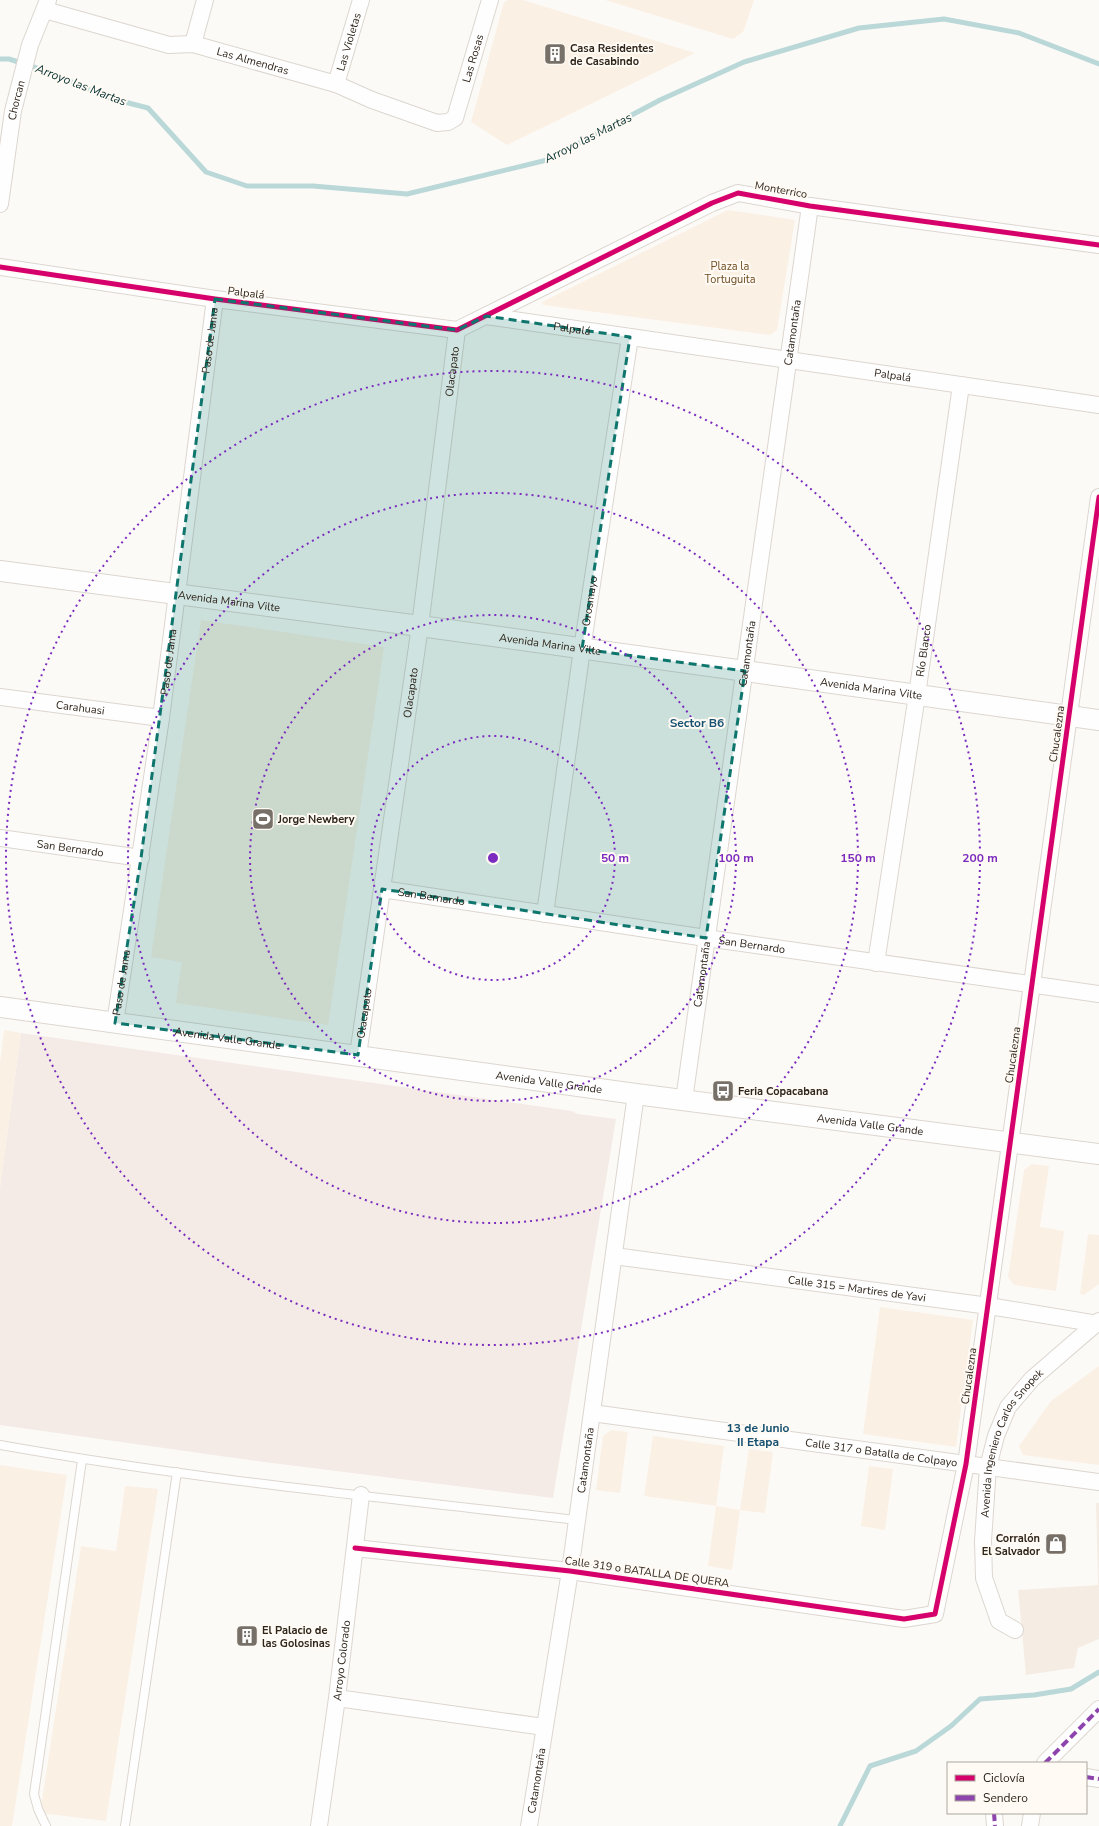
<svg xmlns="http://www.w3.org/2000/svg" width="1099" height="1826" font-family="'Nunito Sans',sans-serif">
  <rect width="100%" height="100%" fill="#fcfaf7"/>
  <!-- commercial -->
  <path fill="#f4ebe6" d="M 21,1033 L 572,1111 L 578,1114 L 616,1119 L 553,1498 L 264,1462 L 0,1425 L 0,1187 Z"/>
  <!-- built -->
  <path fill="#f5ede4" d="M 1096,1503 L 1099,1503 L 1099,1639 L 1078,1648 L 1074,1668 L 1026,1675 L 1018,1590 L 1098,1585 Z"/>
  <!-- green -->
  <path fill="#fbf0e4" d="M 508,0 L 523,0 L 695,53 L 507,145 L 471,122 L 504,2 Z
    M 605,0 L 754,0 L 743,32 L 733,39 Z
    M 728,210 L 795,220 L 777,330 L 770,335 L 543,305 L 542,302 Z
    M 201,620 L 384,647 L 328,1025 L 176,1003 L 182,962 L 151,957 Z
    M 4,1030 L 21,1033 L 0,1187 L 0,1063 Z
    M 1032,1164 L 1049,1166 L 1040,1227 L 1064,1231 L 1056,1291 L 1014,1285 L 1008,1277 L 1024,1170 Z
    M 1088,1234 L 1099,1235 L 1099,1284 L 1084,1295 L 1080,1294 Z
    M 880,1307 L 973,1320 L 956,1447 L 863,1434 Z
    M 1099,1366 L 1099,1465 L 1023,1455 L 1019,1446 L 1051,1401 Z
    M 611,1430 L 628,1432 L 620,1493 L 596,1490 L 603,1436 Z
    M 653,1436 L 724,1446 L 716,1506 L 740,1510 L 749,1449 L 773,1452 L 765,1513 L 740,1510 L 732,1570 L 708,1566 L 716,1506 L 644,1496 Z
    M 0,1465 L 67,1475 L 12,1826 L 0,1826 Z
    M 869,1466 L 893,1469 L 885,1530 L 861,1526 Z
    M 125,1486 L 158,1489 L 106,1821 L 40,1813 L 81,1546 L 116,1551 Z"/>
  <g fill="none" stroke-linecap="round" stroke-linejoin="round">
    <!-- stream -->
    <path stroke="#bad8d7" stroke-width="5" d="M 0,59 L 9,59 L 46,71 L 109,98 L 148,108 L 206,172 L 247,186 L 313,186 L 407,194 L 547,160 L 660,100 L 744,62 L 859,28 L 944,19 L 1019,33 L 1099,64
      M 840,1826 L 870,1766 L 916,1751 L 951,1726 L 980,1699 L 1034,1695 L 1071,1689 L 1099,1672"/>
    <!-- service casing -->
    <g stroke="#dcd6cf" stroke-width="10">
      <path id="service" d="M 0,1445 C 191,1479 384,1498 576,1520
        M 46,1826 L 38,1809 L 34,1794 L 82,1460
        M 125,1826 L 177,1472"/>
    </g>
    <!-- minor casing -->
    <g stroke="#dcd6cf" stroke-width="18">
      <g id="minor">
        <path id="s1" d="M 45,10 L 169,45 L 193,44 L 336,84 L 372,100 L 437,123 L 448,122 L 455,118 L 490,0"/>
        <path d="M 193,44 L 205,0"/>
        <path id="s2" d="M 336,84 L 361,0"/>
        <path id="s3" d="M 0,204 L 13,111 L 30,45 L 48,0"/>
        <path d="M 0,267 L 215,299 L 457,330 L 712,203 L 738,193 L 810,206 L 1099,245"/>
        <path id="s4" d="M 486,316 L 1099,405"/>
        <path id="s5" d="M 0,697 L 161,718"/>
        <path id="s6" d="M 0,838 L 141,858"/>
        <path id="s7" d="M 382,889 L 706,938 L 1099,994"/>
        <path id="s8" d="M 545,914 L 582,649 L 630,337"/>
        <path id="s9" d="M 876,963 L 917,695 L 961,385"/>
        <path id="s10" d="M 115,1023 L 161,718 L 215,299"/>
        <path id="s11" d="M 358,1055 L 420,626 L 457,330"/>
        <path id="s12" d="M 684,1100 L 810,206"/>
        <path id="s13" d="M 614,1256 L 989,1306 L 1099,1324"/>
        <path id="s14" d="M 592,1413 L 1099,1482"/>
        <path d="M 355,1548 L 570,1571 L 904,1619 L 935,1614 L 966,1464 L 1099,497"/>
        <path id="s15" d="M 1015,1630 L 999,1621 L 984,1578 L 983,1541 L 988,1467 L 996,1436 L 1008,1407 L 1032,1379 L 1099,1321"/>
        <path d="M 337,1698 L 544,1727"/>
        <path d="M 1045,1763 L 1099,1709"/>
        <path d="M 1086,1777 L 1099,1779"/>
        <path d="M 994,1813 L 995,1826"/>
        <path id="s16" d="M 319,1826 L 337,1698 L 361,1495"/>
        <path id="s17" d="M 529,1826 L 570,1571 L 636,1094"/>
        <path d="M 1030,1826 L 1032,1813"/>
      </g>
    </g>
    <!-- tertiary casing -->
    <g stroke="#dcd6cf" stroke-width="22">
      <g id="tertiary">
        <path id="s18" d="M 0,571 L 420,626 L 1099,720"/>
        <path id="s19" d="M 0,1007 L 636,1094 L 1099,1154"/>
      </g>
    </g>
    <!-- service -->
    <use href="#service" stroke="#fffefe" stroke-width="8"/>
    <!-- minor -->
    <use href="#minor" stroke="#fffefe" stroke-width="16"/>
    <!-- tertiary -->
    <use href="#tertiary" stroke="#fffefe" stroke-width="20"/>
    <!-- quiet -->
    <path stroke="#8e44ad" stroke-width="4" stroke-dasharray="8 4" stroke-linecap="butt" d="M 1045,1763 L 1099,1709
      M 1086,1777 L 1099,1779
      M 994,1813 L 995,1826"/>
    <!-- cycleway casing -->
    <g stroke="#fffaf4" stroke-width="8">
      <path id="cycleway" d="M 0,267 L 215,299 L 457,330 L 712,203 L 738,193 L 810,206 L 1099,245
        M 355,1548 L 570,1571 L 904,1619 L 935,1614 L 966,1464 L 1099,497"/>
    </g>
    <!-- cycleway -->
    <use href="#cycleway" stroke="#d6006c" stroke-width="5"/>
  </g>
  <!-- marked area -->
  <path fill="#0f766e" fill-opacity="0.2" stroke="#0f766e" stroke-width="3" stroke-dasharray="8 5" stroke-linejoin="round" d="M 215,299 L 457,330 L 486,316 L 630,337 L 582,649 L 745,671 L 706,938 L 382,889 L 358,1055 L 115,1023 L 141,858 Z"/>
  <!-- distance rings -->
  <g fill="none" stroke="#7b2cbf" stroke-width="2" stroke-dasharray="2 4">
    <circle cx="493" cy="858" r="122"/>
    <circle cx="493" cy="858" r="243"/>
    <circle cx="493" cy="858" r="365"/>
    <circle cx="493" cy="858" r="487"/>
  </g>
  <!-- icons -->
  <defs>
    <g id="building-square" transform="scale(1.15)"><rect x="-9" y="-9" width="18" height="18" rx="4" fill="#767068" stroke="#fffaf4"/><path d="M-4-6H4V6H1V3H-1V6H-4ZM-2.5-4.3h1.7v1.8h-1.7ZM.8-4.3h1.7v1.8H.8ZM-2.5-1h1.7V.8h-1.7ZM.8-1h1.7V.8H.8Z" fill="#fff"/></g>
    <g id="stadium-square" transform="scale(1.15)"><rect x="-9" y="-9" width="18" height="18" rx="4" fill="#767068" stroke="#fffaf4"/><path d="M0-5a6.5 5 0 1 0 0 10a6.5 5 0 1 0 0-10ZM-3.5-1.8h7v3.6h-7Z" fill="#fff"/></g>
    <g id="bus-square" transform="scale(1.15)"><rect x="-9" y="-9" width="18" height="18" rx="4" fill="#767068" stroke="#fffaf4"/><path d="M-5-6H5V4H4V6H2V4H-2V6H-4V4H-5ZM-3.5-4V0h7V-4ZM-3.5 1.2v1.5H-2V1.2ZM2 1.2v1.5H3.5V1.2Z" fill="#fff"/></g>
    <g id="shop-square" transform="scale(1.15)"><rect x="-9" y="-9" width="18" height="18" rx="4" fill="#767068" stroke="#fffaf4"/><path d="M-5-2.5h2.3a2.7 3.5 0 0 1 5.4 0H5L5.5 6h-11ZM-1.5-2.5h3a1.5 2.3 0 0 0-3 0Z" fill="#fff"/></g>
  </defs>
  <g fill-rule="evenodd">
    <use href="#building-square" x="555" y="54"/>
    <use href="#stadium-square" x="263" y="819"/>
    <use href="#bus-square" x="723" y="1091"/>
    <use href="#shop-square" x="1056" y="1544"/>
    <use href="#building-square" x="247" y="1636"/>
  </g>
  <g text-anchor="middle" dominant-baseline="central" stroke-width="4" stroke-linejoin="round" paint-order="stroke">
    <!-- street labels -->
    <g font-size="11" fill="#2e251b" stroke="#fffaf4">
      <text stroke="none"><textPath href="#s2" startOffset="44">Las Violetas</textPath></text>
      <text stroke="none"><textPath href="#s1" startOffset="491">Las Rosas</textPath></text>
      <text stroke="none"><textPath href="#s1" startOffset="215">Las Almendras</textPath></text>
      <text stroke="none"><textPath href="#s3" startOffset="105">Chorcan</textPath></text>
      <text transform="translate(781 190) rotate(10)">Monterrico</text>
      <text transform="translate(246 293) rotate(7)">Palpalá</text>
      <text stroke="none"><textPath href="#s4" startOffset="87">Palpalá</textPath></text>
      <text stroke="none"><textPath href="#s12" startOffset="775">Catamontaña</textPath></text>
      <text stroke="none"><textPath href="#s10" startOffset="689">Paso de Jama</textPath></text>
      <text stroke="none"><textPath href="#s11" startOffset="690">Olacapato</textPath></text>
      <text stroke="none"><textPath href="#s4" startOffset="411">Palpalá</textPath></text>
      <text stroke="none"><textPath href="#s18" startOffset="231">Avenida Marina Vilte</textPath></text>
      <text stroke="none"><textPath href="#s8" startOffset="316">Orosmayo</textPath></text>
      <text stroke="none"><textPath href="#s18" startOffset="555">Avenida Marina Vilte</textPath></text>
      <text stroke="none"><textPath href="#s9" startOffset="316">Río Blanco</textPath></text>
      <text stroke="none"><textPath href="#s12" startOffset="451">Catamontaña</textPath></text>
      <text stroke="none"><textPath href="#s10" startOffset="365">Paso de Jama</textPath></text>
      <text stroke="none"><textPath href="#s18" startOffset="879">Avenida Marina Vilte</textPath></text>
      <text stroke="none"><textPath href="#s11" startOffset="366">Olacapato</textPath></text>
      <text stroke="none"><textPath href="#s5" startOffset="81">Carahuasi</textPath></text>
      <text transform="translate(1057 734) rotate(-82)">Chucalezna</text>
      <text stroke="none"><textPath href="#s6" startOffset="71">San Bernardo</textPath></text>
      <text stroke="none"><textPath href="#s7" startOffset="50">San Bernardo</textPath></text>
      <text stroke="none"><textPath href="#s7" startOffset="374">San Bernardo</textPath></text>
      <text stroke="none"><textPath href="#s12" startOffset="127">Catamontaña</textPath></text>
      <text stroke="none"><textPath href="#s10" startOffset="41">Paso de Jama</textPath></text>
      <text stroke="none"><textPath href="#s11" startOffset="42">Olacapato</textPath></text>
      <text stroke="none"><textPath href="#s19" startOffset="230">Avenida Valle Grande</textPath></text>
      <text transform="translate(1013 1055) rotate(-82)">Chucalezna</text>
      <text stroke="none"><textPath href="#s19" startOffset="554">Avenida Valle Grande</textPath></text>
      <text stroke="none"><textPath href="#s19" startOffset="878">Avenida Valle Grande</textPath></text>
      <text stroke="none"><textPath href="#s13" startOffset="245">Calle 315 = Martires de Yavi</textPath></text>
      <text transform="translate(969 1376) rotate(-82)">Chucalezna</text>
      <text stroke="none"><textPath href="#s15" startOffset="206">Avenida Ingeniero Carlos Snopek</textPath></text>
      <text stroke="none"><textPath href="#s14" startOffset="292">Calle 317 o Batalla de Colpayo</textPath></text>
      <text stroke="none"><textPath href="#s17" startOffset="370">Catamontaña</textPath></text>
      <text transform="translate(647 1572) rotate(8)">Calle 319 o BATALLA DE QUERA</text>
      <text stroke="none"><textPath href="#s16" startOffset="167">Arroyo Colorado</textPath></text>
      <text stroke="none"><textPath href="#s17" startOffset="46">Catamontaña</textPath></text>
    </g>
    <!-- poi labels -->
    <g font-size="11" font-weight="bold" fill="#2e251b" stroke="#fffaf4" text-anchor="start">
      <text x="570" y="48">Casa Residentes<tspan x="570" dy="13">de Casabindo</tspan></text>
      <text x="278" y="819">Jorge Newbery</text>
      <text x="738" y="1091">Feria Copacabana</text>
      <text x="1040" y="1538" text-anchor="end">Corralón<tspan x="1040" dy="13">El Salvador</tspan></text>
      <text x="262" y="1630">El Palacio de<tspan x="262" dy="13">las Golosinas</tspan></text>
    </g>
    <!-- park labels -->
    <g font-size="11" fill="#704c21" stroke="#fffaf4">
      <text x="730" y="266">Plaza la<tspan x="730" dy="13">Tortuguita</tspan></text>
    </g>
    <!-- water labels -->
    <g font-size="12" font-style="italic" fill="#043031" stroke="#fffaf4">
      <text transform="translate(81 85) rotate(21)">Arroyo las Martas</text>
      <text transform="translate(588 138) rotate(-27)">Arroyo las Martas</text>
    </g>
    <!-- neighbourhood labels -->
    <g font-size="12" font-weight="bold" fill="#165171" stroke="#fffaf4">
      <text x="697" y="723">Sector B6</text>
      <text x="758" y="1428">13 de Junio<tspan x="758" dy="14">II Etapa</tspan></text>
    </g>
  </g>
  <circle cx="493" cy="858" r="6" fill="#7b2cbf" stroke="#fffaf4" stroke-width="2"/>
  <g font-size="12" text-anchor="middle" font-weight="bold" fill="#7b2cbf" stroke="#fffaf4" stroke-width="4" stroke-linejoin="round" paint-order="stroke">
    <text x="615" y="862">50 m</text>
    <text x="736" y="862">100 m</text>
    <text x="858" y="862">150 m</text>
    <text x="980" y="862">200 m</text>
  </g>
  <!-- legend -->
  <rect x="947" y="1762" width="140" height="52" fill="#fffaf4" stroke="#aba59d"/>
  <rect x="955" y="1775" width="20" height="6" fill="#d6006c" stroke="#aba59d"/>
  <text x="983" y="1782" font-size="12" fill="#2e251b">Ciclovía</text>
  <rect x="955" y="1795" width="20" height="6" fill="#8e44ad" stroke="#aba59d"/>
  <text x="983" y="1802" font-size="12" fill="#2e251b">Sendero</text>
</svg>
